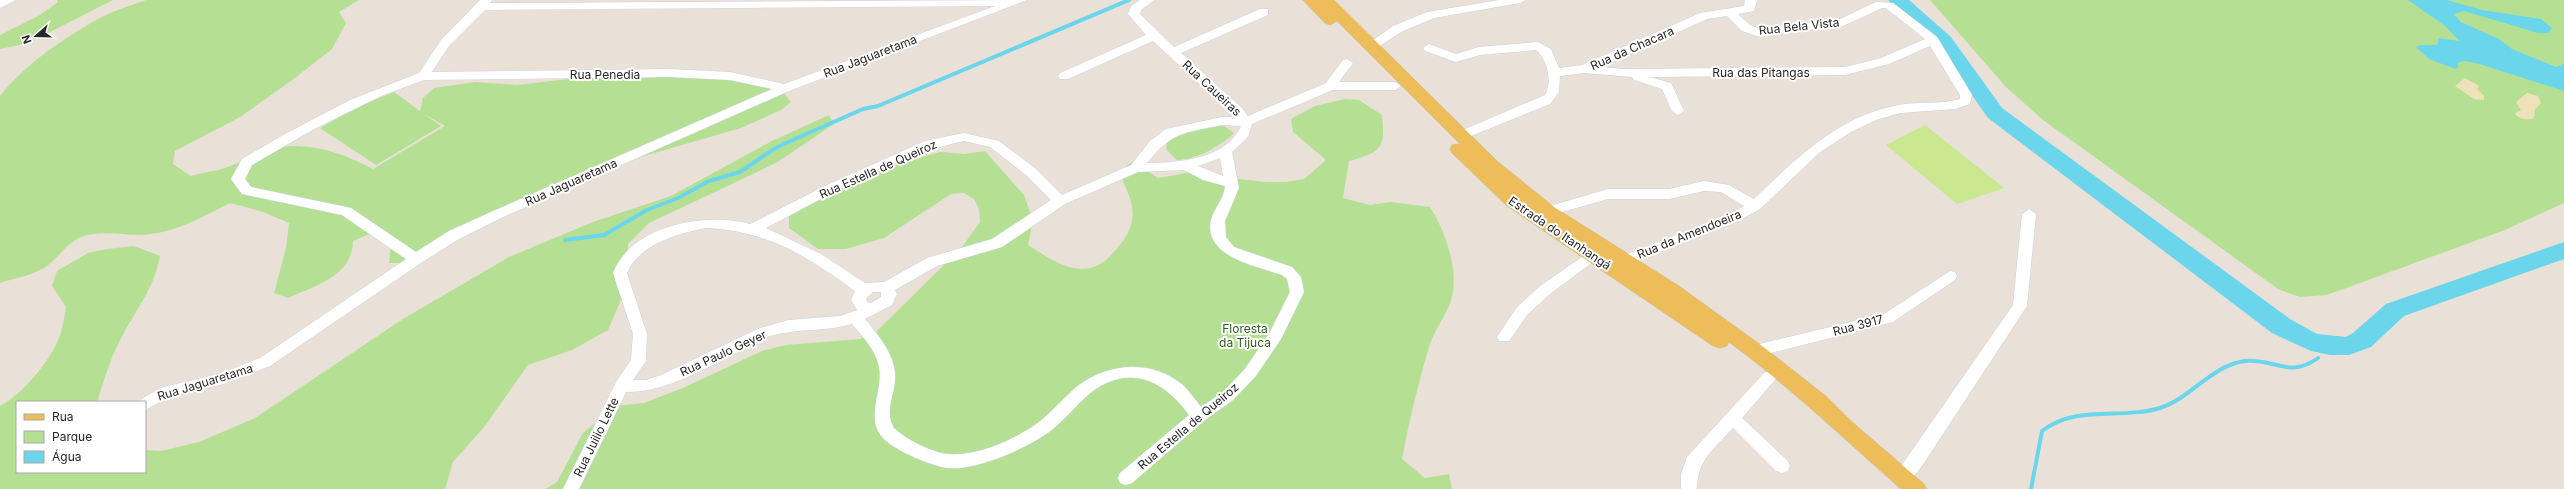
<svg xmlns="http://www.w3.org/2000/svg" width="2564" height="489" font-family="Inter,sans-serif">
  <rect width="100%" height="100%" fill="#e9e0d8"/>
  <!-- green -->
  <path fill="#b5e094" d="M 57,0 L 113,0 L 48,33 L 19,45 L 0,49 L 0,35 L 40,15 L 58,2 Z
    M 146,0 L 359,0 L 339,12 L 346,23 L 332,49 L 291,81 L 240,117 L 175,151 L 173,164 L 191,176 C 206,172 222,170 236,164 C 243,161 249,157 255,154 C 296,137 337,150 373,169 L 445,126 L 424,114 L 441,126 L 376,165 L 320,128 L 357,107 L 394,92 L 420,111 L 423,98 L 434,88 L 475,82 L 517,85 L 577,78 L 627,78 L 685,74 L 776,84 L 791,102 L 781,110 L 741,128 L 644,156 L 524,202 L 407,263 L 389,263 L 391,246 L 372,233 L 353,241 C 352,277 316,285 288,298 L 274,293 L 286,248 L 289,223 L 263,212 L 230,203 C 200,218 173,234 139,235 C 120,235 99,230 81,237 C 66,243 57,260 44,268 C 30,276 14,278 0,283 L 0,96 C 25,64 63,39 98,19 C 112,11 130,6 146,0 Z
    M 1930,0 L 2564,0 L 2564,203 L 2505,230 L 2327,295 L 2300,297 L 2278,289 L 2043,120 L 2006,87 Z
    M 1345,99 L 1359,100 L 1382,115 C 1386,150 1380,152 1349,161 L 1343,198 L 1370,205 L 1390,202 L 1430,207 C 1445,230 1460,272 1451,300 C 1446,316 1434,330 1429,347 C 1418,384 1409,421 1402,459 L 1425,478 L 1449,474 L 1452,489 L 545,489 L 557,482 L 583,433 L 616,406 L 644,403 L 683,388 L 762,351 L 786,345 L 860,339 L 877,331 L 962,247 L 980,222 L 979,209 L 974,199 L 964,193 L 951,194 L 884,238 L 846,249 L 818,249 L 789,228 L 789,212 L 865,173 L 940,152 L 964,154 L 985,151 L 1024,195 L 1033,220 L 1028,245 C 1059,265 1089,286 1118,247 C 1124,240 1131,230 1132,220 C 1136,202 1123,187 1120,171 L 1133,161 L 1158,178 L 1187,173 L 1266,182 L 1286,182 L 1304,179 L 1326,160 L 1293,132 L 1291,119 L 1315,106 Z
    M 829,115 L 834,124 L 776,163 L 649,223 L 628,244 L 627,277 L 620,302 L 608,330 L 572,350 L 528,365 L 485,426 L 453,462 L 445,489 L 0,489 L 0,406 C 22,395 50,361 59,338 C 63,329 64,317 66,307 L 52,286 L 57,271 L 88,253 L 107,249 L 134,246 L 160,256 C 155,285 139,306 125,331 C 112,353 105,377 97,402 L 17,402 L 17,472 L 145,472 L 145,450 L 161,451 L 199,442 L 255,418 L 403,319 L 509,257 L 593,222 L 671,196 L 772,141 Z
    M 1214,126 L 1224,126 L 1234,133 C 1221,146 1196,160 1177,160 L 1166,149 L 1167,143 L 1172,137 Z"/>
  <!-- sand -->
  <path fill="#efe2ba" d="M 2465,78 L 2479,86 L 2477,89 L 2484,96 L 2484,100 L 2474,99 L 2455,86 Z
    M 2527,93 L 2538,96 L 2541,103 L 2535,109 L 2534,118 C 2528,121 2518,119 2515,113 L 2521,110 L 2516,102 Z"/>
  <!-- pitch -->
  <path fill="#cae890" d="M 1925,125 L 2004,188 L 1957,204 L 1886,145 Z"/>
  <!-- water -->
  <path fill="#6bd5ec" d="M 2408,0 L 2447,0 L 2482,10 L 2541,19 L 2552,28 L 2548,33 L 2538,33 L 2464,11 L 2454,14 L 2461,22 L 2499,39 L 2512,49 L 2556,67 L 2564,64 L 2564,91 L 2476,63 L 2464,61 L 2458,63 L 2458,68 L 2455,69 L 2429,59 L 2416,47 L 2420,45 L 2437,45 L 2439,38 L 2460,41 L 2445,26 Z"/>
  <g fill="none" stroke-linecap="round" stroke-linejoin="round">
    <!-- stream -->
    <path stroke="#6bd5ec" stroke-width="4" d="M 565,240 L 604,235 L 647,210 L 678,198 L 709,181 L 740,172 L 777,147 L 863,109 L 878,106 L 1129,0
      M 2031,489 L 2042,431 C 2078,404 2120,420 2160,408 C 2191,398 2212,365 2245,361 C 2274,358 2289,379 2318,358"/>
    <!-- river -->
    <path fill="#6bd5ec" fill-rule="evenodd" d="M 1888,0 L 1909,0 L 1951,37 L 2002,108 L 2290,319 L 2317,334 L 2346,337 L 2353,333 L 2386,304 L 2564,242 L 2564,259 L 2404,316 L 2371,347 L 2349,355 L 2330,355 L 2311,351 L 2272,333 L 1988,118 L 1937,45 Z"/>
    <!-- minor casing -->
    <g stroke="#cdd2e0" stroke-width="1">
      <path id="minor" d="M 0,0 L 16,0 L 0,8 Z
        M 480,0 L 492,0 L 490,3 L 1027,0 L 789,91 L 501,218 L 459,239 L 421,263 L 270,366 L 224,384 L 169,397 L 145,410 L 145,402 L 138,402 L 140,400 L 160,388 L 222,373 L 260,358 L 406,259 L 342,215 L 242,194 L 231,179 L 242,159 L 285,134 L 350,100 L 419,73 L 441,40 ZM 995,6 L 784,84 L 730,72 L 670,69 L 432,72 L 449,46 L 485,10 ZM 670,77 L 730,80 L 772,89 L 491,212 L 449,231 L 416,252 L 351,208 L 251,187 L 245,179 L 252,165 L 316,128 L 381,96 L 424,80 Z
        M 1140,0 L 1154,0 L 1141,10 L 1140,14 L 1174,47 L 1260,9 L 1268,9 L 1268,15 L 1181,53 L 1242,108 L 1248,116 L 1326,83 L 1343,60 L 1347,59 L 1353,63 L 1339,82 L 1395,82 L 1401,86 L 1395,90 L 1333,90 L 1252,124 L 1248,137 L 1232,152 L 1239,188 L 1225,221 L 1226,237 L 1234,247 L 1292,267 L 1301,277 L 1304,292 L 1281,339 L 1255,377 L 1233,400 L 1205,420 L 1132,483 L 1126,485 L 1120,483 L 1118,478 L 1120,473 L 1189,415 C 1163,379 1128,363 1089,394 C 1075,406 1064,421 1049,432 C 1027,448 976,471 948,468 C 931,466 897,451 885,440 C 863,420 884,391 879,367 C 876,350 863,337 852,324 C 825,332 797,328 770,336 C 761,339 751,345 742,350 C 705,368 668,392 626,392 L 579,489 L 563,489 L 616,382 L 631,360 L 633,334 L 613,273 C 632,225 705,212 750,224 L 827,185 L 925,141 L 964,133 L 999,141 L 1036,169 L 1062,195 L 1131,165 L 1150,141 L 1166,129 L 1222,117 L 1235,117 L 1153,41 L 1068,79 L 1060,79 L 1058,76 L 1060,73 L 1146,35 L 1128,14 L 1131,6 ZM 1222,125 L 1241,126 C 1227,159 1178,163 1147,163 C 1173,131 1184,133 1222,125 ZM 964,141 L 990,147 L 1026,175 L 1051,200 L 992,239 L 927,258 L 884,282 L 865,283 L 821,254 L 766,228 C 827,196 897,155 964,141 ZM 1220,158 L 1223,176 L 1198,166 ZM 1184,170 L 1203,180 L 1225,186 C 1225,197 1214,209 1211,220 C 1203,257 1257,266 1282,275 L 1287,279 L 1290,292 L 1270,332 L 1245,369 L 1223,392 L 1201,407 C 1193,397 1186,386 1176,380 C 1147,360 1107,364 1079,385 C 1065,396 1053,411 1039,422 C 1016,439 977,457 948,454 C 933,453 905,439 894,428 C 883,411 897,391 895,373 C 893,352 878,335 865,319 L 892,305 L 897,294 L 895,290 L 937,266 L 1002,247 L 1065,204 L 1138,172 ZM 706,228 C 768,231 807,256 855,291 L 851,300 L 857,310 L 840,316 L 789,320 L 760,328 L 661,375 L 646,380 L 633,380 L 646,361 L 647,334 L 627,273 C 638,245 679,233 706,228 ZM 873,292 L 881,292 L 881,297 L 871,303 L 867,302 L 866,298 Z
        M 1499,0 L 1526,0 L 1520,3 L 1434,18 L 1401,32 L 1375,49 L 1371,50 L 1365,46 L 1393,26 L 1427,12 Z
        M 1745,0 L 1757,0 L 1754,11 L 1738,14 L 1750,25 L 1758,28 L 1840,19 L 1876,2 L 1893,3 L 1937,37 L 1972,95 L 1970,104 L 1955,109 L 1900,113 L 1876,120 L 1851,132 L 1820,152 L 1760,209 L 1738,221 L 1624,266 L 1617,261 L 1619,257 L 1728,215 L 1744,206 L 1721,192 L 1704,191 L 1669,199 L 1608,199 L 1548,216 L 1541,211 L 1543,208 L 1608,189 L 1669,189 L 1704,181 L 1729,185 L 1754,199 C 1797,158 1838,116 1899,105 C 1919,101 1940,105 1960,99 L 1960,95 L 1930,46 L 1889,64 L 1845,75 L 1650,77 L 1671,83 L 1684,111 L 1678,115 L 1672,111 L 1662,89 L 1634,80 L 1632,77 L 1585,73 L 1560,76 L 1559,92 L 1550,104 L 1461,140 L 1455,136 L 1456,133 L 1545,95 C 1553,83 1547,58 1536,50 L 1480,55 L 1456,62 L 1425,51 L 1423,48 L 1429,44 L 1456,54 L 1479,47 L 1538,42 L 1551,49 L 1559,68 L 1582,65 L 1700,13 L 1744,6 ZM 1882,8 L 1886,8 L 1925,39 L 1881,58 L 1845,67 L 1624,69 L 1601,67 L 1707,19 L 1727,16 L 1742,31 L 1757,36 L 1843,26 Z
        M 2029,209 L 2036,214 L 2027,306 L 1922,466 C 1915,474 1909,486 1897,482 L 1895,477 L 1897,472 L 2013,305 L 2022,214 Z
        M 1592,250 L 1599,255 L 1597,259 L 1550,294 L 1527,315 L 1509,341 L 1499,341 L 1497,337 L 1517,307 L 1540,286 Z
        M 1950,271 L 1955,272 L 1957,276 L 1955,280 L 1893,322 L 1755,357 L 1750,355 L 1747,351 L 1750,347 L 1755,345 L 1884,314 Z
        M 1769,371 L 1774,373 L 1777,377 L 1774,381 L 1742,418 L 1788,461 L 1790,466 L 1788,471 L 1782,473 L 1776,471 L 1733,428 C 1714,449 1697,460 1697,489 L 1681,489 L 1681,474 L 1687,457 L 1764,373 Z"/>
    </g>
    <!-- major casing -->
    <g stroke="#c3c3c3" stroke-width="1">
      <path id="major" d="M 1303,0 L 1334,0 L 1497,161 L 1554,207 L 1679,286 L 1762,346 L 1826,396 L 1851,421 L 1923,483 L 1927,489 L 1901,489 C 1844,439 1790,387 1729,342 L 1727,346 L 1720,348 L 1713,346 L 1507,206 L 1452,153 L 1450,149 L 1452,145 L 1460,144 L 1337,21 L 1330,25 L 1325,23 Z"/>
    </g>
    <!-- minor -->
    <use href="#minor" fill="#fff" fill-rule="evenodd"/>
    <!-- major -->
    <use href="#major" fill="#edbd59" fill-rule="evenodd"/>
  </g>
  <g text-anchor="middle" dominant-baseline="central" stroke-width="4" stroke-linejoin="round" paint-order="stroke">
    <!-- street labels -->
    <g font-size="12" fill="#272727" stroke="#fff">
      <text transform="translate(1799 26) rotate(-6)">Rua Bela Vista</text>
      <text transform="translate(1632 48) rotate(-24)">Rua da Chacara</text>
      <text transform="translate(870 56) rotate(-21)">Rua Jaguaretama</text>
      <text x="1761" y="72">Rua das Pitangas</text>
      <text x="605" y="74">Rua Penedia</text>
      <text transform="translate(1212 88) rotate(43)">Rua Caueiras</text>
      <text transform="translate(878 169) rotate(-24)">Rua Estella de Queiroz</text>
      <text transform="translate(571 182) rotate(-24)">Rua Jaguaretama</text>
      <text transform="translate(1560 233) rotate(34)">Estrada do Itanhangá</text>
      <text transform="translate(1689 234) rotate(-22)">Rua da Amendoeira</text>
      <text transform="translate(1858 325) rotate(-15)">Rua 3917</text>
      <text transform="translate(723 353) rotate(-25)">Rua Paulo Geyer</text>
      <text transform="translate(205 382) rotate(-17)">Rua Jaguaretama</text>
      <text transform="translate(1188 426) rotate(-40)">Rua Estella de Queiroz</text>
      <text transform="translate(596 437) rotate(-64)">Rua Juilio Lette</text>
    </g>
    <!-- park labels -->
    <g font-size="12" fill="#2f601a" stroke="#fff">
      <text x="1245" y="328">Floresta<tspan x="1245" dy="14">da Tijuca</tspan></text>
    </g>
  </g>
  <!-- legend -->
  <rect x="16" y="401" width="130" height="72" fill="#ffffff" stroke="#a9a9a9"/>
  <rect x="24" y="414" width="20" height="6" fill="#edbd59" stroke="#a9a9a9"/>
  <text x="52" y="421" font-size="12" fill="#272727">Rua</text>
  <rect x="24" y="431" width="20" height="12" fill="#b5e094" stroke="#a9a9a9"/>
  <text x="52" y="441" font-size="12" fill="#272727">Parque</text>
  <rect x="24" y="451" width="20" height="12" fill="#6bd5ec" stroke="#a9a9a9"/>
  <text x="52" y="461" font-size="12" fill="#272727">Água</text>
  <!-- north arrow -->
  <g transform="translate(36 36) rotate(250)" stroke="#ffffff" stroke-width="3" paint-order="stroke">
  <path d="M0-3L7 15L0 10L-7 15Z" fill="#272727"/>
  <text y="-6" font-size="11" font-weight="bold" text-anchor="middle" fill="#272727">N</text>
  </g>
</svg>
